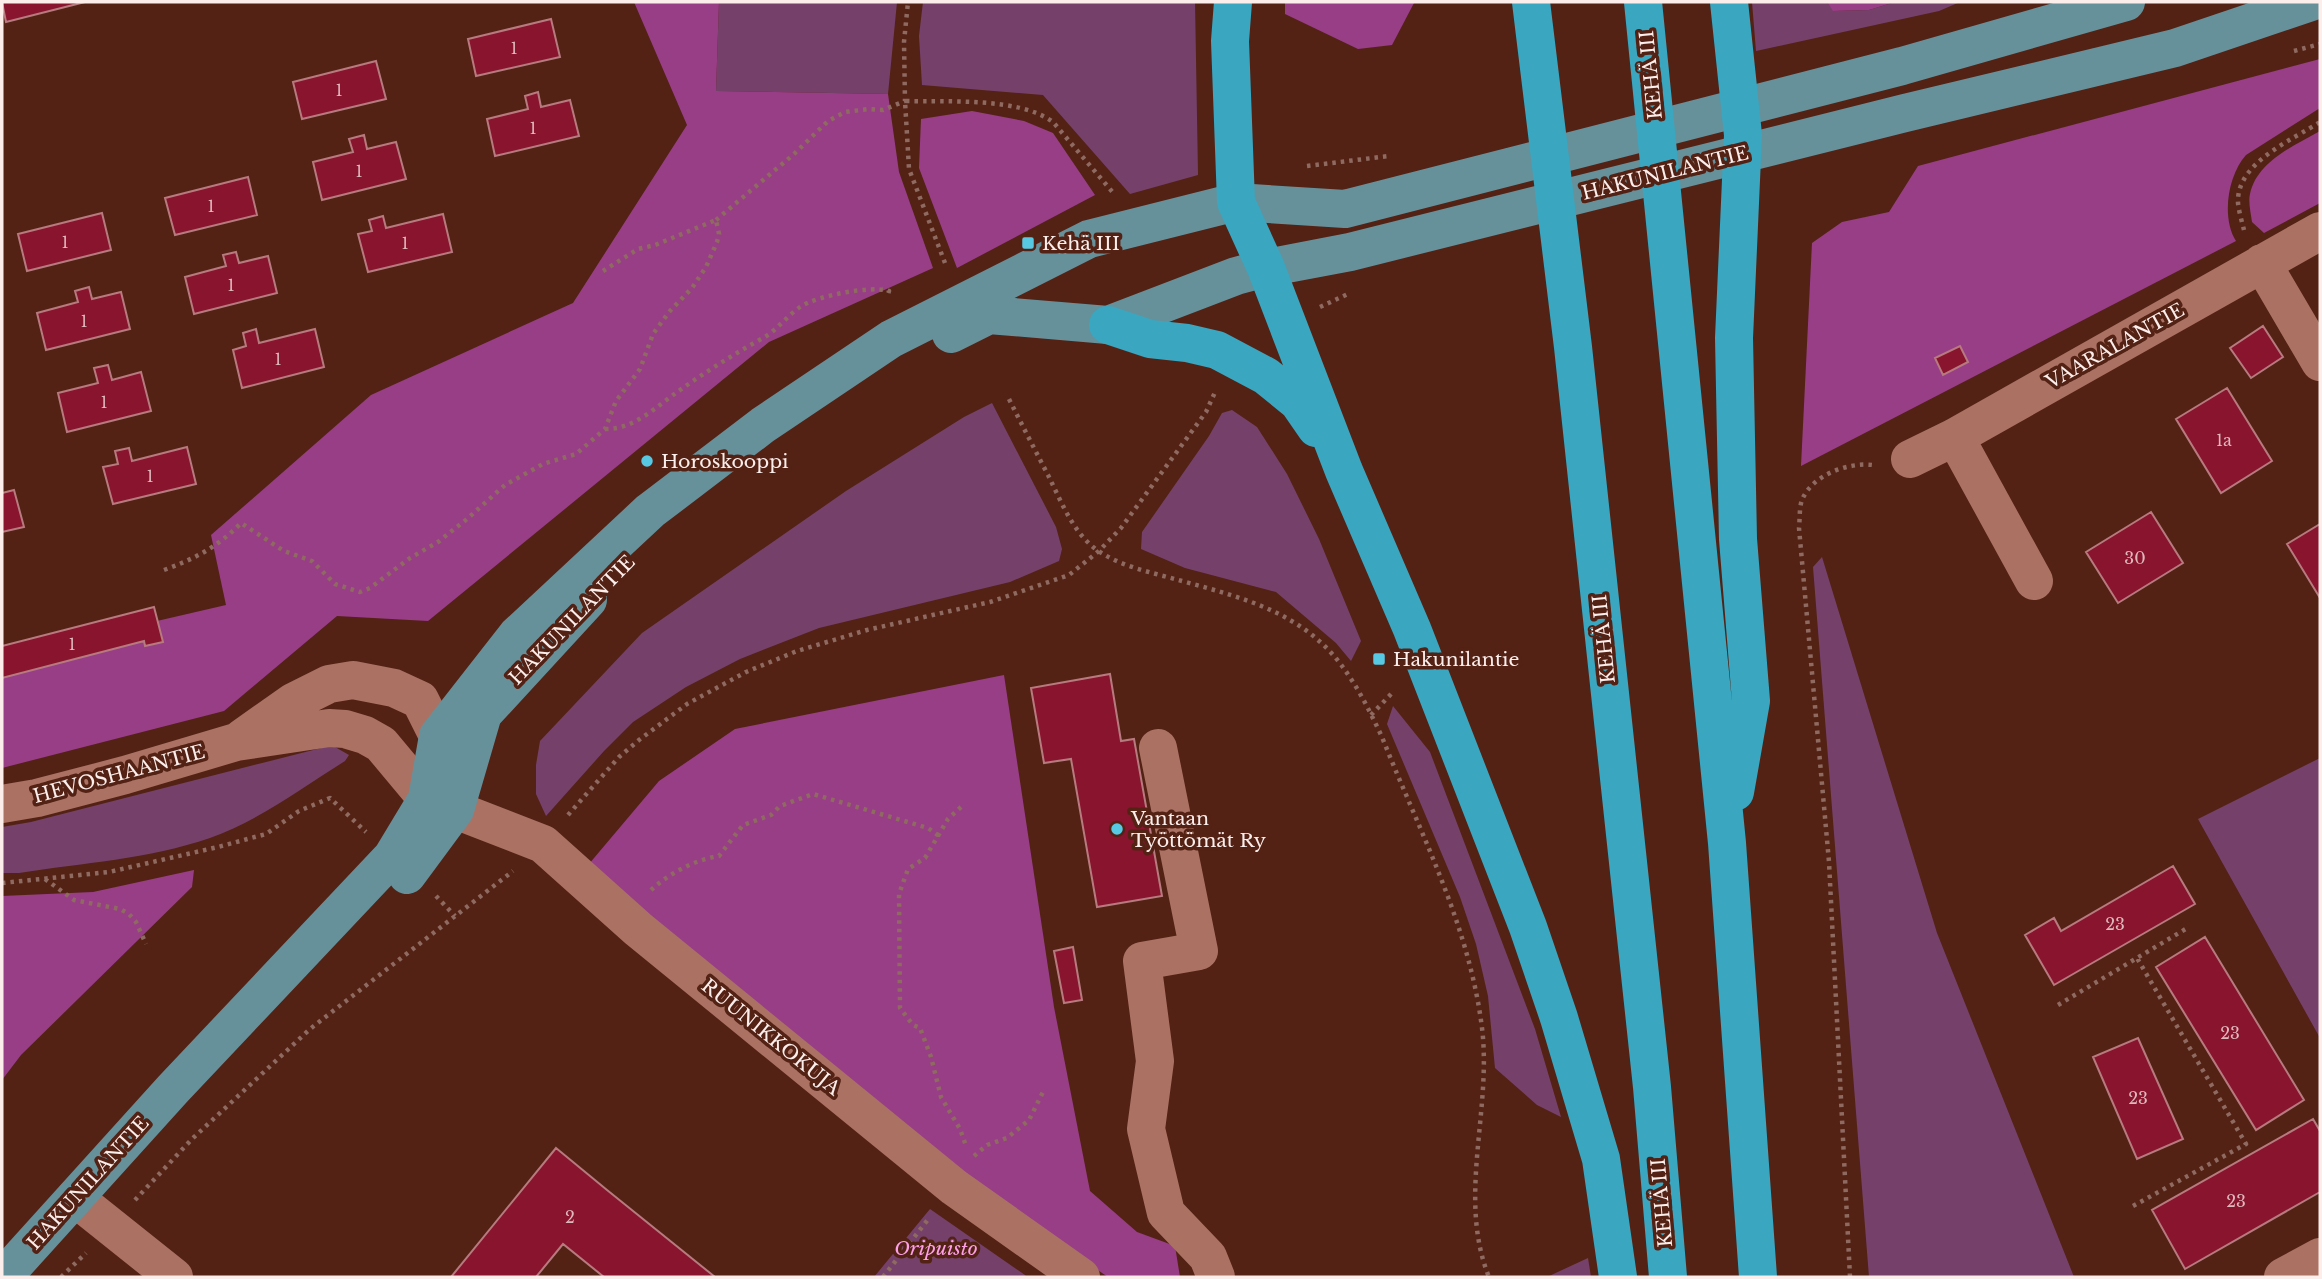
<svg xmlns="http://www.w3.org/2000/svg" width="2322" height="1279" font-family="'Libre Baskerville',serif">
  <rect width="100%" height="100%" fill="#532215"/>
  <!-- green -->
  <path fill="#75416a" d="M 719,2 L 897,2 L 888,94 L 716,91 Z
    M 923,2 L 1195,2 L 1198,175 L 1130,194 L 1043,95 L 922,85 L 919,36 Z
    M 1752,2 L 1827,2 L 1834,11 L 1869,10 L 1895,2 L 1960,2 L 1939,11 L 1756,51 Z
    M 992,403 L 1056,527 L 1062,549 L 1059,561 L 1010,582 L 819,628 L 740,659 L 686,687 L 633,722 L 604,751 L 546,816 L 536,794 L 536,765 L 540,741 L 642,633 L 846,491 L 964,417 Z
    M 1232,410 L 1257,427 L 1287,474 L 1319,539 L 1361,641 L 1351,661 L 1336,643 L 1276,592 L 1185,568 L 1141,549 L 1142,532 L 1209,436 L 1222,413 Z
    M 1822,557 L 1937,933 L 2074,1277 L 1869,1277 L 1813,567 Z
    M 1393,706 L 1430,752 L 1535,1029 L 1561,1117 L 1537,1105 L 1495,1068 L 1488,996 L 1476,944 L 1460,897 L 1387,724 Z
    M 325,747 L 335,747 L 349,755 L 345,761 C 302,788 258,821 210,838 C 149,859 82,863 19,873 L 2,873 L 2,827 L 31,822 Z
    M 2320,758 L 2320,1038 L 2198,819 Z
    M 930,1209 L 1025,1275 L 1027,1277 L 874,1277 Z
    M 1588,1258 L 1591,1277 L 1547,1277 Z"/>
  <!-- forest -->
  <path fill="#983e87" d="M 634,2 L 719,2 L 716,91 L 888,94 L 899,172 L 933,268 L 769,342 L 428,621 L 337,616 L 224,711 L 2,768 L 2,678 L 144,641 L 146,646 L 162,642 L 157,621 L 226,605 L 211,535 L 371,395 L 573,303 L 687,125 Z
    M 1285,2 L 1414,2 L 1414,3 L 1392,45 L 1358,49 L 1285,14 Z
    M 1827,2 L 1895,2 L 1869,10 L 1833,11 Z
    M 2320,59 L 2320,108 L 2246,155 C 2228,175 2221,217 2236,241 L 1801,466 L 1812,243 L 1842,222 L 1889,212 L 1918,166 Z
    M 972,111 L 1024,121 L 1053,133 L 1095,195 L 957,268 L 919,168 L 921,119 Z
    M 2320,131 L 2320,203 L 2264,233 L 2252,222 C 2251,214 2248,202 2250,194 C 2257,161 2294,146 2320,131 Z
    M 1004,675 L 1054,1007 L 1090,1191 L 1137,1232 L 1175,1246 L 1180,1277 L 1108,1277 L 973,1186 L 589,864 L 659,781 L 735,729 Z
    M 194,870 L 192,887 L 21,1055 L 2,1080 L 2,896 L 93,892 Z"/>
  <!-- building -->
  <path fill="#88142e" stroke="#b77a7e" stroke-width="2" d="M 2,2 L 85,2 L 6,22 Z
    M 551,19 L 560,57 L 476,76 L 468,39 Z
    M 376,61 L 386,99 L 302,119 L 293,82 Z
    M 538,92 L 541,107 L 570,100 L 579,136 L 495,156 L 487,119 L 528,109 L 525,96 Z
    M 364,135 L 367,149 L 396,142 L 406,179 L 322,200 L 313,162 L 353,152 L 349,139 Z
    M 248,177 L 257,215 L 175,235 L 165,198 Z
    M 102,213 L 111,250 L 27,271 L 18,234 Z
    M 443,214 L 452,252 L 368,272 L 358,234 L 372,231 L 369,220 L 383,216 L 386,228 Z
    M 236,252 L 239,263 L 268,256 L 277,293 L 194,314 L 185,277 L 226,266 L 223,255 Z
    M 89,287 L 92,299 L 121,292 L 130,329 L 46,350 L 37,313 L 78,302 L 75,291 Z
    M 2263,326 L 2283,357 L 2251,378 L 2230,348 Z
    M 256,329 L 259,343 L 315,329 L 324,367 L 242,388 L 233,350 L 246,346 L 243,333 Z
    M 1960,346 L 1968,362 L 1943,375 L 1935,358 Z
    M 108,365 L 112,380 L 141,372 L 151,411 L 67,432 L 58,393 L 98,383 L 94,368 Z
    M 2227,388 L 2272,461 L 2221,493 L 2176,419 Z
    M 187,447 L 196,484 L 113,504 L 103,467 L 118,464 L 115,451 L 129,448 L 132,461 Z
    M 14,490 L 24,527 L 2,532 L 2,493 Z
    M 2151,512 L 2183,563 L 2118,603 L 2086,552 Z
    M 2320,524 L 2320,598 L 2287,544 Z
    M 154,607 L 163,642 L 145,646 L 144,641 L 2,678 L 2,646 Z
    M 1110,674 L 1121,741 L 1134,739 L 1162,896 L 1097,907 L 1071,759 L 1044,763 L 1031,688 Z
    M 2173,866 L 2195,904 L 2054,985 L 2025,935 L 2054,918 L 2061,931 Z
    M 2205,937 L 2304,1100 L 2256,1130 L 2156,967 Z
    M 1073,947 L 1082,1000 L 1064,1003 L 1054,951 Z
    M 2138,1038 L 2183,1139 L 2137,1159 L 2093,1057 Z
    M 2313,1119 L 2320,1131 L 2320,1192 L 2185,1269 L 2152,1210 Z
    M 556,1148 L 607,1190 L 715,1277 L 604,1277 L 563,1244 L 536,1277 L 451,1277 Z"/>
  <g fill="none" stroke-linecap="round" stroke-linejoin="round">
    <!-- path -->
    <path stroke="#8f6a61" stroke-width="4.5" stroke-dasharray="3.5 5" stroke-linecap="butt" d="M 2294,51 L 2320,44
      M 1307,166 L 1389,156
      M 716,220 L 794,154 L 828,121 L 845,112 L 869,109 L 883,110 L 905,101 L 904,42 L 908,2
      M 2244,230 C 2242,222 2239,212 2238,203 C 2236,163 2292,140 2320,122
      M 945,263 L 909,169 L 905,101 C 947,102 1019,97 1053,122 L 1115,195
      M 1320,307 L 1350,293
      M 1009,399 C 1022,425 1035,450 1048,475 C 1061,501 1073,533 1097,550 C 1121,567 1154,573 1182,581 C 1247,599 1309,614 1349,676 C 1362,695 1372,716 1382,737 C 1420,833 1469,924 1482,1028 C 1492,1111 1457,1198 1489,1277
      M 605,429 C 634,430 658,405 680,390 C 707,371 734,354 763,338 C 777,330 787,316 800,307 C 816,296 871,285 889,291 L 887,297
      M 164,570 C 194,559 218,547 241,523 L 284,551 L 312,561 L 335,584 L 360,592 L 370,588 L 410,558 L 438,542 L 467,519 L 505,485 L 543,464 L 576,454 L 605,429 L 616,401 L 640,369 L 653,334 L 669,312 L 692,288 L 706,267 L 717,242 L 719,234 L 716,220 L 655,245 L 638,249 L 603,271
      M 1371,715 L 1393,692
      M 961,807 L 948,819 L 925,858 L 908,869 L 899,894 L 900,1008 L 913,1025 L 920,1028 L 931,1057 L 941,1097 L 960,1129 L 966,1146
      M 568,815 L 619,757 L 639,740 L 687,704 L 746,672 L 797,651 L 867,630 L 990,602 L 1069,575 L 1099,551 L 1121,528 L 1206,412 L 1216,390
      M 45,879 L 74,900 L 120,909 L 129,914 L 136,922 L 146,944
      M 2,883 L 109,872 L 218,847 L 266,834 L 299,811 L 330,798 L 366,832
      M 651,890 C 670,873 694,860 719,856 L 743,825 L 771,815 L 780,806 L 813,794 L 928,828 L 939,836
      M 436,896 L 455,916
      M 2058,1005 L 2189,927
      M 974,1156 L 987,1145 L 1007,1138 L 1029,1120 L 1044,1090
      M 135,1200 L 192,1139 L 310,1029 L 513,871
      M 2133,1206 L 2246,1144 L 2137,958
      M 61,1277 L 86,1253
      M 883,1277 L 930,1217
      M 1850,1277 L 1829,862 L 1799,528 C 1800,520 1799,508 1802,500 C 1812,475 1848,462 1873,465"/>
    <!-- minor -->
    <path stroke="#ab7263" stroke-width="38" d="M 2262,263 L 2320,362
      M 1955,437 L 2034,581
      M 1910,459 L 1955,437 L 2320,231
      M 242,738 L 293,702 L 329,684 L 353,680 L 394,688 L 420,700 L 438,736 L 445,767
      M 1158,748 L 1199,951 L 1142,961 L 1155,1061 L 1146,1129 L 1166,1213 L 1208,1257 L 1216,1277
      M 2,804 L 37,798 L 125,775 L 236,742 L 329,728 L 345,729 L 365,735 L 381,744 L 427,799 L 543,844 L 638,929 L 954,1187 L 1081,1277
      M 75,1198 L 174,1277
      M 2283,1277 L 2320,1257"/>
    <!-- major -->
    <path stroke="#67919a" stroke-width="38" d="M 951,334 L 989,315 L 1108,325 L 1236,276 L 1266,268 L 1350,252 L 1905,113 L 2175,48 L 2311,2
      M 407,875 L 455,810 L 483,714 L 588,600
      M 3,1277 L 173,1089 L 392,857 L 427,799 L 438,736 L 517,635 L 650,511 L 763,425 L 891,339 L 1089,239 L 1236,202 L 1345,209 L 1902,66 L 2126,2"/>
    <!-- highway -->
    <path stroke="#3aa6bf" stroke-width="38" d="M 1233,2 L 1230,41 L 1236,202 L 1266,268 L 1344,471 L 1412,629 L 1528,927 L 1559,1018 L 1601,1159 L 1618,1277
      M 1531,2 L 1573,347 L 1652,1087 L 1668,1277
      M 1643,2 L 1727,843 L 1758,1277
      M 1729,2 L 1743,135 L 1734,338 L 1738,539 L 1751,701 L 1735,792
      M 1108,325 L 1150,339 L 1187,343 L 1217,350 L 1266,376 L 1298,402 L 1316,428"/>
  </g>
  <!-- markers -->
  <g fill="#58c9e3" stroke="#532215" stroke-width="2.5">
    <rect x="1021" y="236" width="14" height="14" rx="3.5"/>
    <circle cx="647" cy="461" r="7"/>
    <rect x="1372" y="652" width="14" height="14" rx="3.5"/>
    <circle cx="1117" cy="829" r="7"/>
  </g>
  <g text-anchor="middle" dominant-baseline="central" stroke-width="7" stroke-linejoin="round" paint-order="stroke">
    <!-- number labels -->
    <g font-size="16" fill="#dfb8bc">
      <text x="514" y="48">1</text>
      <text x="339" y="90">1</text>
      <text x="533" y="128">1</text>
      <text x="359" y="171">1</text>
      <text x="211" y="206">1</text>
      <text x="65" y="242">1</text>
      <text x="405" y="243">1</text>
      <text x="231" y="285">1</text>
      <text x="84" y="321">1</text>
      <text x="278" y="359">1</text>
      <text x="104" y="402">1</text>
      <text x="2224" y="440">1a</text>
      <text x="150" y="476">1</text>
      <text x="2135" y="558">30</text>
      <text x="72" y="644">1</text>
      <text x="2115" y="924">23</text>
      <text x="2230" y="1033">23</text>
      <text x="2138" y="1098">23</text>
      <text x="2236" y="1201">23</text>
      <text x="570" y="1217">2</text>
    </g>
    <!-- street labels -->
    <g font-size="19" fill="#fceeeb" stroke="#532215">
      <text transform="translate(1651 75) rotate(-96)">KEHÄ III</text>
      <text transform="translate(1665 173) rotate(-14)">HAKUNILANTIE</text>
      <text transform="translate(2115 346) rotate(-29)">VAARALANTIE</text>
      <text transform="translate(572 620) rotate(-46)">HAKUNILANTIE</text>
      <text transform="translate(1604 639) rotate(-96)">KEHÄ III</text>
      <text transform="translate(119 774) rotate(-15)">HEVOSHAANTIE</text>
      <text transform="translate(771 1037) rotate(39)">RUUNIKKOKUJA</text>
      <text transform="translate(88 1183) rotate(-48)">HAKUNILANTIE</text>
      <text transform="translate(1662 1203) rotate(-95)">KEHÄ III</text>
    </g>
    <!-- poi labels -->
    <g font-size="19" fill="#fceeeb" stroke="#532215" text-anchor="start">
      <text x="1042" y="243">Kehä III</text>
      <text x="661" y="461">Horoskooppi</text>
      <text x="1393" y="659">Hakunilantie</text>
      <text x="1131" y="818">Vantaan<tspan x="1131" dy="22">Työttömät Ry</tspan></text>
    </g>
    <!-- park labels -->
    <g font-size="19" font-style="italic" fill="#fea0e8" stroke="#532215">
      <text x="936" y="1248">Oripuisto</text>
    </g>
  </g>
  <!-- border -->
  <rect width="2322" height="1279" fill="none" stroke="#fceeeb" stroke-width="7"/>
</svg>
